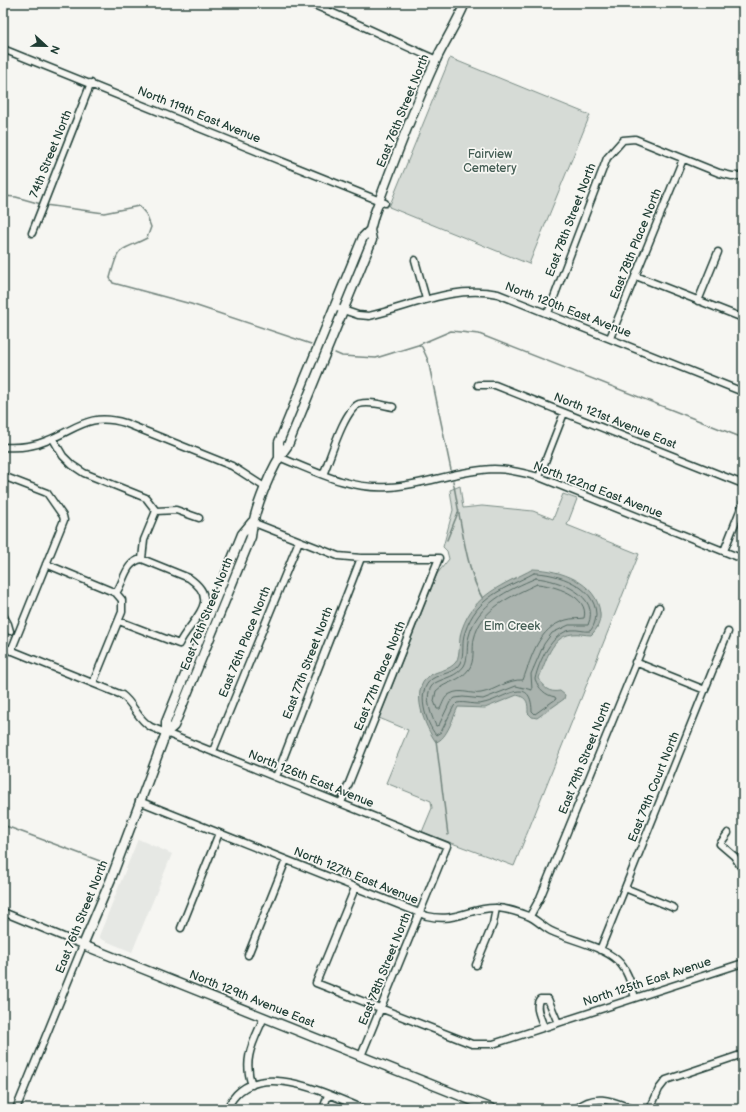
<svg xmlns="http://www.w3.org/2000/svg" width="746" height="1112" font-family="'Balsamiq Sans',sans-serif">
  <rect width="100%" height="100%" fill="#f6f6f2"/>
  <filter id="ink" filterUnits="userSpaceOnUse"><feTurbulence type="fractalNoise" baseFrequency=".025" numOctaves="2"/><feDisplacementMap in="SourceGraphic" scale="8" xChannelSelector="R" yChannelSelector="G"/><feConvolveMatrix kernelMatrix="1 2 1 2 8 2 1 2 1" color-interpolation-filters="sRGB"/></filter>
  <g filter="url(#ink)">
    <!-- built -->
    <path fill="#e6e8e4" d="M 138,839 L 172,854 L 132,952 L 101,939 L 99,936 Z"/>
    <!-- green -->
    <path fill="#d6dbd6" stroke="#7a8c85" d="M 450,58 L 590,115 L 529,264 L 389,207 Z
      M 460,486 L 463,508 L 482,506 L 533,511 L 553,519 L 563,494 L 577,499 L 567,525 L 639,554 L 514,866 L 422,832 L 432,808 L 431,801 L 386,783 L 408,730 L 379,718 L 437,574 L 449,559 L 447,551 L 443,547 L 453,510 L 450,490 Z"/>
    <!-- water -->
    <path fill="#aab3ae" stroke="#72847d" d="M 533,569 C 560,570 597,582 600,613 C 601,621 597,630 591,635 C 585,635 579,633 572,634 C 551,637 546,661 539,678 C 543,688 549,693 560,691 L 565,695 L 564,699 L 537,718 L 532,717 L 528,713 C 528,703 528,698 517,695 L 485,708 L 458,707 C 453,717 447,739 436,742 C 425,727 409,690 429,676 C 438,670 449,671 456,662 C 461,654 458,639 462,629 C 474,594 503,585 533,569 Z"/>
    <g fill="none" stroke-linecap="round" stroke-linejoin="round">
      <!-- shore -->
      <path stroke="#576c65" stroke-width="1" d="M 534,573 C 557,573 595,586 596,614 C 596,619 594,627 590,631 C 584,632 578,629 571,630 C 552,633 539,661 535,679 C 539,689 545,695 555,697 L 556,699 L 535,714 L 532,711 C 531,674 504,699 484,703 C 475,706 466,701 457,703 L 454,706 L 441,732 L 436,735 C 426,723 415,691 432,679 C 441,673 454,674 460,663 C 465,654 461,642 465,632 C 477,596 503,590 534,573 Z
        M 536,578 C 559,580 601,595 588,625 L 569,625 L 552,633 L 544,644 L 531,674 L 532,690 L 516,686 L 483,699 L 463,697 L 455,698 L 450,702 L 439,725 L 436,726 C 431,715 422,692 435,683 C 446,677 456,677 464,666 C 469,658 466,645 469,636 C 477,604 508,590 536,578 Z
        M 537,584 C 553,585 590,596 584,618 C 579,619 572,618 566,620 C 538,628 532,656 523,680 C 507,679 497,690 481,693 C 471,695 461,688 450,694 C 444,697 443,703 440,709 L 437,709 L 434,701 L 436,691 C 446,681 460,682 469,669 C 475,661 472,648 474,639 C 481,608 512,596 537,584 Z"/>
      <!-- stream -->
      <path stroke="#72847d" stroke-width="1.5" d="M 3,196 L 16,197 L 41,204
        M 45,205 L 104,213 L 139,206 L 146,214 L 151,227 L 147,238 C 118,253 119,244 110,278 L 113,283 L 191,304 L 311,344
        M 419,345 L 422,347 L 428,360 L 451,470
        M 335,353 L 342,356 L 376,358 L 418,345 L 451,331 L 479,334 L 743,438
        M 453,481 C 460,514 466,572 483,599
        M 447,540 L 459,510
        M 436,740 L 448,835
        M 3,825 L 108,864"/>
      <!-- minor casing -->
      <g stroke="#1f3d34" stroke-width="9">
        <path id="minor" d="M 309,3 C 352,20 393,41 437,60
          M 3,49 L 385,203
          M 32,233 L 91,83
          M 415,260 L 426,299
          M 636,276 L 743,318
          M 698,301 L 718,252
          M 334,307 L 358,315 L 369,316 C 413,306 452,285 498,294 L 743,392
          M 548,313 L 607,158 L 623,140 L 635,139 L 719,173 L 732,176 L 743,176
          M 610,338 L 683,159
          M 478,385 L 495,385 L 743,484
          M 53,439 L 63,456 L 72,465 L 84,473 L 146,498 L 156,511 L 176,510 L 199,518
          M 3,447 C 18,448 32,447 46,441 C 77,429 89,412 125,423 L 232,466 L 266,488
          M 279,457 C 314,471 350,490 389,487 C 425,485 458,470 494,469 C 510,469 524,473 539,477 L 743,559
          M 323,475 C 330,459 344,410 359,404 C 370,401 382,405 393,407
          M 3,476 L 47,493 L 63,516 L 64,520 L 11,651
          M 539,477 L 564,413
          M 252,522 L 338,556 L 361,558 L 439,558 L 341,803
          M 724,551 L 743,503
          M 46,564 L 116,593
          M 3,615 L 8,624 L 10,631
          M 119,621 L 179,644 C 189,621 224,602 189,578 L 142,559
          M 3,647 L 122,695 C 134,704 137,719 151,727 L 447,846 L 361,1056
          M 635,662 L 705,690
          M 93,683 L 122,612 L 122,600 L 116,593 C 125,580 125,562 142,559 L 144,540 L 156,511
          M 213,751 L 299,541
          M 276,777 L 361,558
          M 139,801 L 427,916 C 456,923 468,908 495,908 C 507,908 517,912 528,916 C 536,919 543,927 551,931 C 570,940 602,946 617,960 C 628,970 631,984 635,998
          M 728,833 L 720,844 L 734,856 L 743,870
          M 355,888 L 316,983 L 472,1044 L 493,1044 L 743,963
          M 625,888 L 674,908
          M 3,912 L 83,945 L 16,1109
          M 530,916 L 540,898 L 659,607
          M 181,928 L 219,833
          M 600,950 L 728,632
          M 248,955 L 286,860
          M 476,965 L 493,924 L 496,908
          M 544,1027 C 541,1019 534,1006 540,999 L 548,999 L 558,1023
          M 252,1085 C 242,1059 254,1041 264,1017
          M 227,1109 C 251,1054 327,1094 364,1109
          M 323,1109 L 328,1095
          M 576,1109 C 595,1093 612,1101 633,1109
          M 650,1109 L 659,1089 L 666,1080 L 743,1054"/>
      </g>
      <!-- major casing -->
      <g stroke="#1f3d34" stroke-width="11">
        <path id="major" d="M 279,457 L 279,442 L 363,237 L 370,230
          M 252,522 L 242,534 L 166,722 L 166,733 L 111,879 L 83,945 L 493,1109
          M 166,733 L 174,726 L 251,537 C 253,511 272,465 288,445 L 372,240 L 370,230 L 374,215 C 393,163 413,110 436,60 C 445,41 457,23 465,3"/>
      </g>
      <!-- minor -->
      <use href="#minor" stroke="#f6f6f2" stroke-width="6"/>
      <!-- major -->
      <use href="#major" stroke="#f6f6f2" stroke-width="8"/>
    </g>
  </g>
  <g text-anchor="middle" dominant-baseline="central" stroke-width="3.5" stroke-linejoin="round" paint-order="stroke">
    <!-- street labels -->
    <g font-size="12" fill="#1f3d34" stroke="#f6f6f2">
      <text transform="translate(403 111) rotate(-68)">East 76th Street North</text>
      <text transform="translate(199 115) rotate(22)">North 119th East Avenue</text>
      <text transform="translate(51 154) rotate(-68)">74th Street North</text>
      <text transform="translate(571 220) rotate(-69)">East 78th Street North</text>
      <text transform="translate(636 244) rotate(-68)">East 78th Place North</text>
      <text transform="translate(568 310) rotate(21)">North 120th East Avenue</text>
      <text transform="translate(615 421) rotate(22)">North 121st Avenue East</text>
      <text transform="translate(598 490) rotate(21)">North 122nd East Avenue</text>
      <text transform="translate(207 614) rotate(-68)">East 76th Street North</text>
      <text transform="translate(245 642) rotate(-68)">East 76th Place North</text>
      <text transform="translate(308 663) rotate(-69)">East 77th Street North</text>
      <text transform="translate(380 676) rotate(-68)">East 77th Place North</text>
      <text transform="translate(585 758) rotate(-68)">East 79th Street North</text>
      <text transform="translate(311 779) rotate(22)">North 126th East Avenue</text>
      <text transform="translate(654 787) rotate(-68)">East 79th Court North</text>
      <text transform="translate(356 876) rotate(22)">North 127th East Avenue</text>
      <text transform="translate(82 917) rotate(-68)">East 76th Street North</text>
      <text transform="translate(385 969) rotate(-68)">East 78th Street North</text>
      <text transform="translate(647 982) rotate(-18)">North 125th East Avenue</text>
      <text transform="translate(252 999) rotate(22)">North 129th Avenue East</text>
    </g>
    <!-- park labels -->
    <g font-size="12" fill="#445d54" stroke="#f6f6f2">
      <text x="490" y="154">Fairview<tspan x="490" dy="14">Cemetery</tspan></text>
      <text x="512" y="626">Elm Creek</text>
    </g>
  </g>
  <!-- margin -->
  <rect width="746" height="1112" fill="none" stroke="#f6f6f2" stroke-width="16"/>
  <rect x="8" y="8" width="730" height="1096" fill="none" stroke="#1f3d34" stroke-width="1.5" filter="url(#ink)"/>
  <!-- north arrow -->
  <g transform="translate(46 46) rotate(112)" stroke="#f6f6f2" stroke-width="3" paint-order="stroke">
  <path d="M0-3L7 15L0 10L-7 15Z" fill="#1f3d34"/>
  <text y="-6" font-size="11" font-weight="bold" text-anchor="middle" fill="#1f3d34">N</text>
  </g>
</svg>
